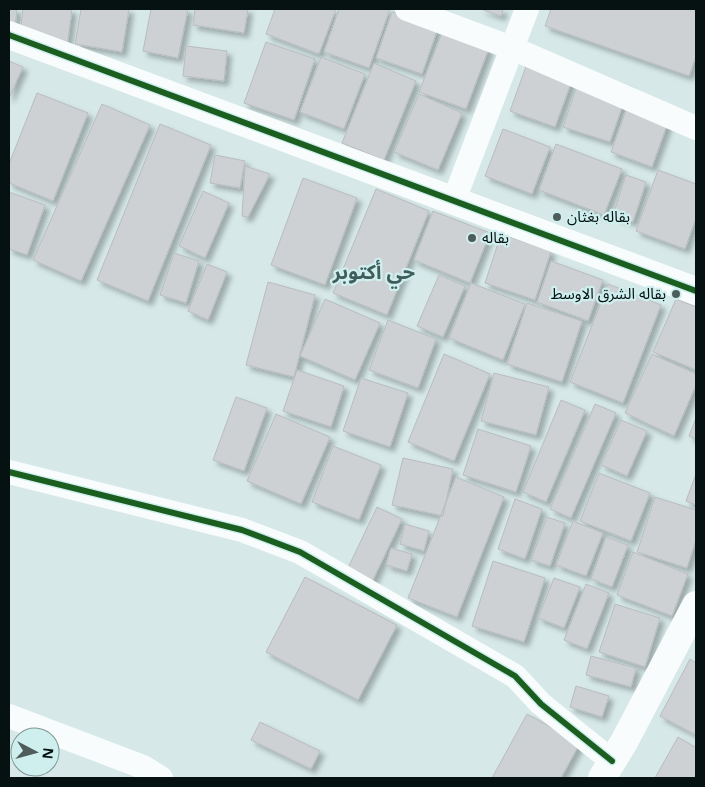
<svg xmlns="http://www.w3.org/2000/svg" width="705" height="787" font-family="Georgia,'Noto Sans Arabic',serif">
  <defs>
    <filter id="shadow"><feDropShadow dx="4.5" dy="4.5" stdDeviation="2.5" flood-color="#0004"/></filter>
  </defs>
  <rect width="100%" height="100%" fill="#d6e8e8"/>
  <!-- building -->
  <path fill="#cdd1d4" stroke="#b8bcbe" filter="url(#shadow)" d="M 9,9 L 17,9 L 15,27 L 9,27 Z
    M 23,9 L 72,9 L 67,47 L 19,41 Z
    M 81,9 L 129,9 L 122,52 L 75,44 Z
    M 151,9 L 188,9 L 178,58 L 143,51 Z
    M 195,9 L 248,9 L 244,33 L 193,25 Z
    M 275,9 L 336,9 L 319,54 L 266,34 Z
    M 339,9 L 390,9 L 369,68 L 324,52 Z
    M 481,9 L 503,9 L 501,16 Z
    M 551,9 L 696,9 L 696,56 L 689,76 L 545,26 Z
    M 392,12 L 438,28 L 422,74 L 376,58 Z
    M 443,30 L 489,48 L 466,109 L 419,92 Z
    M 266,42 L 315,59 L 294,120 L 244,103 Z
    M 186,46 L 227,51 L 224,81 L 183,76 Z
    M 321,57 L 365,74 L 344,129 L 300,112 Z
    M 529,58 L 574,75 L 555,127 L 510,111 Z
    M 9,61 L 23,67 L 9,98 Z
    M 374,63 L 416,81 L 384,160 L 342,143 Z
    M 582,71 L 629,87 L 610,142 L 563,127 Z
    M 37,93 L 88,113 L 53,201 L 9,183 L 9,164 Z
    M 419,94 L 462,113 L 438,170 L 394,152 Z
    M 630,99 L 671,114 L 652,167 L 611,152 Z
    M 102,104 L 150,125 L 81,281 L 33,260 Z
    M 160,124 L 211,145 L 148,301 L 97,280 Z
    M 503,129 L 550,147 L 532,194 L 485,176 Z
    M 556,144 L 622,169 L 604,215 L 539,190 Z
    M 215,155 L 245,161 L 240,188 L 210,183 Z
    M 245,166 L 270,174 L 248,217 L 242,216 Z
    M 658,170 L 696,184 L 696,218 L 685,249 L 636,231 Z
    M 626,175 L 646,182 L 633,222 L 613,215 Z
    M 303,178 L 357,198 L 325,285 L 271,265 Z
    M 376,189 L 429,211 L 387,315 L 333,293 Z
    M 203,191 L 229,203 L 205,258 L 179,246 Z
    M 9,192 L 45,205 L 27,255 L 9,249 Z
    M 433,211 L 490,233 L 470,283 L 414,260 Z
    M 501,234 L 551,251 L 535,300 L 485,283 Z
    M 174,253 L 199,261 L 186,303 L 160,295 Z
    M 551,261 L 603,280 L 588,321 L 537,302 Z
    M 207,264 L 227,272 L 208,320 L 188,311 Z
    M 439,275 L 465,286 L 443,337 L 417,326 Z
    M 268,282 L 315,295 L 294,377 L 246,365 Z
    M 471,283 L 525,304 L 503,360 L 449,338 Z
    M 608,284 L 661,305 L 623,403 L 570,382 Z
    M 325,299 L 380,323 L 355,380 L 300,356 Z
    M 676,299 L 696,307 L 696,370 L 653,352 Z
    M 527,303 L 582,321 L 562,382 L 507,364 Z
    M 388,320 L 436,339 L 418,388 L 369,370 Z
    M 444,354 L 490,374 L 454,461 L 408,442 Z
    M 652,354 L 696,374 L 696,385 L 674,436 L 625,413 Z
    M 297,370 L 344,386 L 331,427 L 283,411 Z
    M 494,373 L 549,387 L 536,435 L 481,421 Z
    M 361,378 L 408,393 L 390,447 L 343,431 Z
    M 236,397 L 267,408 L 244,471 L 213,460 Z
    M 561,400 L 585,410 L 546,502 L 523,492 Z
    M 595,404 L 616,413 L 571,518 L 550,509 Z
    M 276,414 L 330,437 L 301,504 L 247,481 Z
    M 696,418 L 696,439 L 689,436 Z
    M 621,420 L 647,431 L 627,476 L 601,465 Z
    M 478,429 L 531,446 L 516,492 L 463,475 Z
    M 333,446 L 381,465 L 359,520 L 312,502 Z
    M 403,458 L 453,469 L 443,516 L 392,505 Z
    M 599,473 L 650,493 L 631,541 L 580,521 Z
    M 696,474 L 696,505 L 686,501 Z
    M 456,477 L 504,497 L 457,617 L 408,598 Z
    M 655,497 L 696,510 L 696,540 L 687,568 L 637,552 Z
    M 515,499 L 542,509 L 525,559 L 498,549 Z
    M 377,507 L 402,519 L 371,584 L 346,572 Z
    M 547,517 L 565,523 L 550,566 L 531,560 Z
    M 573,521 L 603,533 L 586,576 L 556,565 Z
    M 405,524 L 429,531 L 424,551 L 400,544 Z
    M 606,537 L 628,545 L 612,587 L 591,579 Z
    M 391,548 L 412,554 L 407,571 L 386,565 Z
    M 633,552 L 688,574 L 672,616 L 617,595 Z
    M 493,561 L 545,578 L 524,642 L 472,626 Z
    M 305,577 L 397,625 L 358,700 L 266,652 Z
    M 554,578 L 580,587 L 564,628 L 538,618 Z
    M 586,584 L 609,593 L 587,649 L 564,640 Z
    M 615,604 L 660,618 L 645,667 L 599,652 Z
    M 591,656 L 636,668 L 631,687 L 586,675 Z
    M 690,659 L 696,663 L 696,735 L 660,716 Z
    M 576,686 L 609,696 L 602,717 L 570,707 Z
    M 527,714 L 580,743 L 561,778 L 492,778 Z
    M 260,722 L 320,751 L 311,769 L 251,740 Z
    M 678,737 L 696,748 L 696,774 L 694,778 L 655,778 Z"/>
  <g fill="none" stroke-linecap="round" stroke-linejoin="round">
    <!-- street -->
    <path stroke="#f9fcfc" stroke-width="24" d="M 407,9 L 512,48 L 696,128
      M 454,200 L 527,9
      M 9,472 L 242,530 L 300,552 L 515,676 L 541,704 L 612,761
      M 9,716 L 143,767 L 161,778"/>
    <!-- secondary -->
    <path stroke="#f9fcfc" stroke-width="28" d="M 9,35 L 696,291
      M 602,778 L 624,742 L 696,605"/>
    <!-- cycleway casing -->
    <g stroke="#cfefef" stroke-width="9">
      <path id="cycleway" d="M 9,35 L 696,291
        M 9,472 L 242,530 L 300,552 L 515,676 L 541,704 L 612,761"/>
    </g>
    <!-- cycleway -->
    <use href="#cycleway" stroke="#1b5e20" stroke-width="6"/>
  </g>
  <!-- markers -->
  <g fill="#4f5c5c" stroke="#cfefef" stroke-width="2">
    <circle cx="557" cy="217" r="5"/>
    <circle cx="472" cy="238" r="5"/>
    <circle cx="676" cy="294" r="5"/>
  </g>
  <g text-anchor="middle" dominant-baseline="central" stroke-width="4.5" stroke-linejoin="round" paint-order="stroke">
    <!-- poi labels -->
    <g font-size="15" fill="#061111" stroke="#cfefef" text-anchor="start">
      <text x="567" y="217">بقاله بغثان</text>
      <text x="482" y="238">بقاله</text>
      <text x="666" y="294" text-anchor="end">بقاله الشرق الاوسط</text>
    </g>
    <!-- district labels -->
    <g font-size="20" font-weight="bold" fill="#405c5c" stroke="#cfefef">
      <text x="374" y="273">حي أكتوبر</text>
    </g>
  </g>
  <!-- border -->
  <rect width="705" height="787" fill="none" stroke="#061111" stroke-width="20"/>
  <!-- north arrow -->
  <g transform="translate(35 752) rotate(96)"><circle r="24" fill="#cfefef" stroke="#7f9696"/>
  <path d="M0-4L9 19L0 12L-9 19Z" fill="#4f5c5c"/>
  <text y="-8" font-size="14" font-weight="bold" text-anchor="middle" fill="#061111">N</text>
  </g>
</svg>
